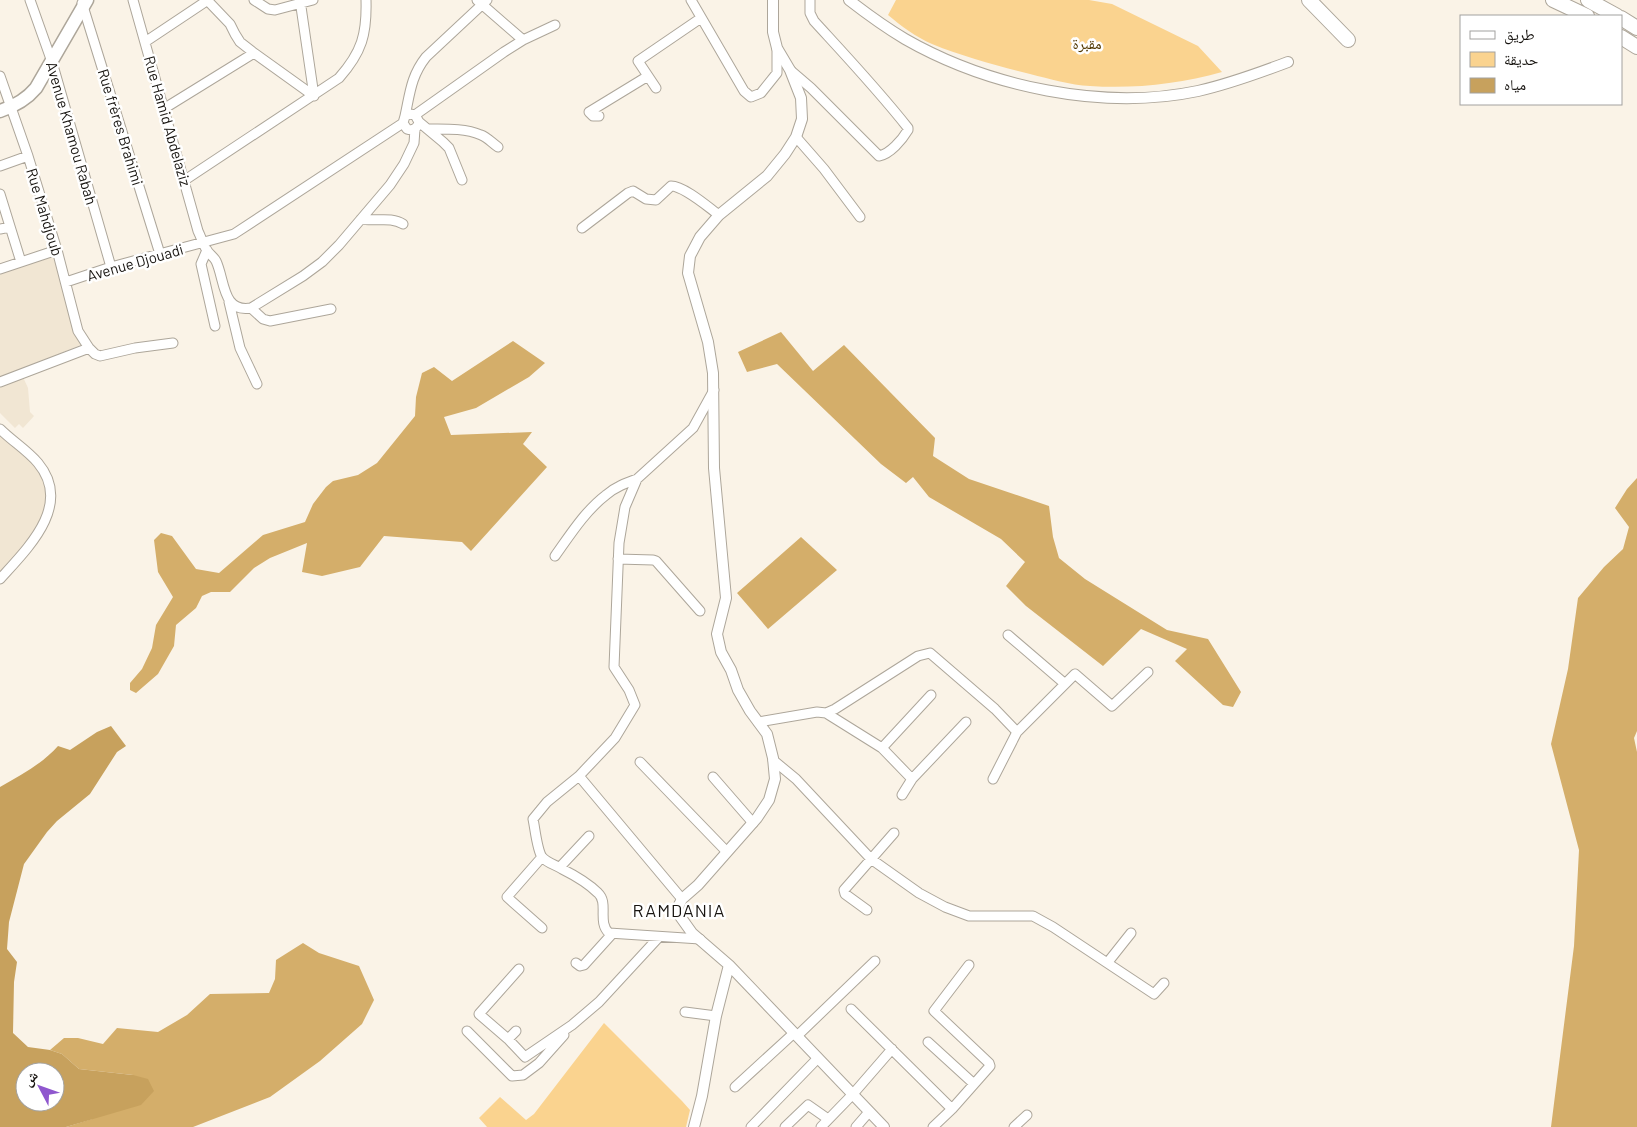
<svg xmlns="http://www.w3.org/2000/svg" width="1637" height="1127" font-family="Barlow,'Noto Naskh Arabic',sans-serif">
  <rect width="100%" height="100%" fill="#faf3e7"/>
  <!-- built -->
  <path fill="#f1e6d3" d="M 53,257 L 83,344 L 0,378 L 0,273 Z
    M 22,375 L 28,388 L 30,412 L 34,416 L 23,428 L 19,424 L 15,428 L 0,413 L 0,387 L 7,380 L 12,383 Z
    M 0,436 L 39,468 L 47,487 L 45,514 L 30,539 L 0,573 Z"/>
  <!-- green -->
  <path fill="#fad38f" d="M 896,0 L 1089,0 L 1112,4 L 1198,46 L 1222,72 C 1179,84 1134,89 1090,86 C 1070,85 1050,79 1030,74 C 998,66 964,57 932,44 C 916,37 901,26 888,15 Z
    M 604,1023 L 682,1101 L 690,1110 L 686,1127 L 487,1127 L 479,1118 L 500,1097 L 526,1120 L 534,1114 Z"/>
  <!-- forest -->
  <path fill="#d4ae6a" d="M 781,332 L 813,371 L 844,345 L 935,438 L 933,456 L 969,479 L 1049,506 L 1053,537 L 1059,558 L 1085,579 L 1167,630 L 1208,639 L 1241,692 L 1233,707 L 1223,705 L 1175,661 L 1187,649 L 1141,629 L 1103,666 L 1026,606 L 1006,586 L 1025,562 L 1001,539 L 929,497 L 913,477 L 906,483 L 881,464 L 777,364 L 747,372 L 738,352 Z
    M 513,341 L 545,363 L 529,377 L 476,408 L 444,417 L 451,435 L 532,432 L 523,444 L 547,467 L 471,551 L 462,542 L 384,536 L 360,567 L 322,576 L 302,572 L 307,543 L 270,558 L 254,568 L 230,592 L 211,592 L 202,596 L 196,608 L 176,625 L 174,646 L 158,674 L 136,693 L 130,690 L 130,683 L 142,669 L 152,648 L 156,625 L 173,597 L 158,572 L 154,540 L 161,533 L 172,536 L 196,569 L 219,573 L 263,535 L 305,522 L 313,504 L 326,487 L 333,481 L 358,475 L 377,463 L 415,416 L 416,397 L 422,373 L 434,367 L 452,381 Z
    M 1637,478 L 1637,731 L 1634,738 L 1637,752 L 1637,1127 L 1551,1127 L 1574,946 L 1579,850 L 1551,744 L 1568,669 L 1578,598 L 1604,567 L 1623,549 L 1629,527 L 1615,508 L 1627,489 Z
    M 801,537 L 837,570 L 768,629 L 737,593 Z
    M 303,943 L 319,953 L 359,966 L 374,1000 L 362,1024 L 320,1061 L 270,1097 L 193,1127 L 66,1127 L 92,1119 L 133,1075 L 79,1069 L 62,1054 L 50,1050 L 64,1038 L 78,1038 L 103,1044 L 117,1028 L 158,1032 L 187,1015 L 210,994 L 269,993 L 275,979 L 276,960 Z"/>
  <!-- water -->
  <path fill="#c7a15d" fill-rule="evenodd" d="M 111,726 L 126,746 L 117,752 L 90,794 L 57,821 L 47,832 L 24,864 L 9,922 L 7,949 L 17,962 L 14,982 L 13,1033 L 28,1047 L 50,1050 L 62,1054 L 79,1069 L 133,1075 L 148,1079 L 154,1091 L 141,1105 L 66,1127 L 0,1127 L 0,787 C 21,775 42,764 58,746 L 70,750 L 97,732 ZM 25,1072 L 55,1072 L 55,1102 L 25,1102 Z"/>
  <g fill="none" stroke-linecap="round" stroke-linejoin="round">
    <!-- minor casing -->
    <g stroke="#ada69a" stroke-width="11">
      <path id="minor" d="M 30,0 L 52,62 L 111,267
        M 133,0 L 198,231 C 201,237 203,244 206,249 C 209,254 214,257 216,261 C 225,280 222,313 251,308 L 303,276 L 322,262 L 339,245 L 390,185 L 404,164 L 414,143 L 415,129
        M 207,0 L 230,24 L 235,34 L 240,42 L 254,53
        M 254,0 L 268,9 L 275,10 L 313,0
        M 300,0 L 314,96
        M 477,0 L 523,40
        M 691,0 L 744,91 L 751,97 L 761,93 L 777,73 L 777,48
        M 82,3 L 160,254
        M 145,42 L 208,0
        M 790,70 L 811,88 L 879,156 C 890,154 902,140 908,130 L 908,128 C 879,91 846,56 814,21 L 810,13 L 810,0
        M 0,76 L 28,156 L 57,250 L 78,331 L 89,348 L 95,354 L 100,356 L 135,348 L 173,343
        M 656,88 L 638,61 L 701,18
        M 165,108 L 254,53 L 314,96
        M 415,115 L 504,52 L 523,40 L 555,25
        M 405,116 C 410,93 411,76 426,57 L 487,0
        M 599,116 L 593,116 L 589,112 L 648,76
        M 419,122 C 418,128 413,131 407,129 L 403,123 L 405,116 L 410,114 L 415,115 L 419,122 L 443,142 L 449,148 L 462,180
        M 428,129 C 445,129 465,128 481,135 C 487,137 492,143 498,147
        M 796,137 L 824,169 L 860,217
        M 0,166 L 28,156
        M 185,180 L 339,78 C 362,52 367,34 366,0
        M 0,194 L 21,262
        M 361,219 C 374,222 391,216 403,224
        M 582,228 L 628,193 L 633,191 L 646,199 L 656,200 L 671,186 C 684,186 708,207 719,215
        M 0,229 L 10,227
        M 207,250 L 201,264 L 215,326
        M 0,269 L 57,250
        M 66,282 L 111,267 L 234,234 L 403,123
        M 229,302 L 240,348 L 257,384
        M 251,308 L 263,319 L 270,321 L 331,309
        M 0,382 L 89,348
        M 0,429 C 12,441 27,450 38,463 C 73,505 28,548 0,579
        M 555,556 C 570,535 585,511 606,495 C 615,487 626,483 637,479
        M 618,559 L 653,560 L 656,561 L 700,611
        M 1008,635 L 1064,683
        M 826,713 L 882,748 L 912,779 L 966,722
        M 758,722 L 817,712 L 826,713 L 835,709 L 918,656 L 930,653 L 995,709 L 1017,732 L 1075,674 L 1112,706 L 1148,672
        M 882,748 L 931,695
        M 773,760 L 796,779 L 871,859 L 919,893 L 945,907 L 969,916 L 1033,916 L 1053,927 L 1154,994 L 1164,983
        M 640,762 L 727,852
        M 579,776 L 682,899
        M 713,777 L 753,823
        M 993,779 L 1017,732
        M 902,795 L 912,779
        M 560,867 L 589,836
        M 867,910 L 845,894 L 844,890 L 894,833
        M 542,928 L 507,897 L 542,857
        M 700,939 L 609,933 C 597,922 609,903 598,893 C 588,883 574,875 562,869 C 556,865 547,863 542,857 C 537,850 535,828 533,819 L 547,802 L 579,776 L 615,738 L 635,705 L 629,690 L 614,667 L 619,543 L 625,507 L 637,479 L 693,428 L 714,390
        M 1108,962 L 1131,933
        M 576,963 L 580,966 L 584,965 L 612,934
        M 851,1009 L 952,1109
        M 685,1012 L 716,1016
        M 467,1031 L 512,1076 L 523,1075 L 539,1063 L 564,1035
        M 516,1031 L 508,1039 L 525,1057 L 572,1025 L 599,1002 L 659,937
        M 797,1036 L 875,961
        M 508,1039 L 479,1014 L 519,969
        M 928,1042 L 974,1084
        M 735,1087 L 794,1033
        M 751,1127 L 818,1058
        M 785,1127 L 808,1105 L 828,1119
        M 821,1127 L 853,1094 L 892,1049
        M 856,1127 L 869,1112
        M 933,1127 L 952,1109 L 990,1066 L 989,1063 L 934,1011 L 969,965
        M 1014,1127 L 1027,1115"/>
    </g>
    <!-- tertiary casing -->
    <g stroke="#ada69a" stroke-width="12">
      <path id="tertiary" d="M 773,0 L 773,32 L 777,48 L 790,70 L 801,98 L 802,119 L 796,137 L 785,154 L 767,176 L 719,215 L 700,237 L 690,256 L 688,273 L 708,342 L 713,373 L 714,468 L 726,598 L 717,634 L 721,652 L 731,670 L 738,690 L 750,711 L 767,734 L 773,758 L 775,779 L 769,800 L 757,818 L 698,885 L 682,899 L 677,909 L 677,912 L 692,933 L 729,965 L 884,1127
        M 849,0 C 867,14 885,27 905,39 C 989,87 1103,111 1198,91 C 1229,84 1259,73 1288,62
        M 694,1127 L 702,1096 L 716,1016 L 729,965"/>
    </g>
    <!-- primary casing -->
    <g stroke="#ada69a" stroke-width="15">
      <path id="primary" d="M 0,111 C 15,106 26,100 36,88 L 87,0"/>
    </g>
    <!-- trunk casing -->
    <g stroke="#ada69a" stroke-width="16">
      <path id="trunk" d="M 1309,0 L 1348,40
        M 1553,0 L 1587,16
        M 1588,0 L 1617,16
        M 1621,18 L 1637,28
        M 1621,37 L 1637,47"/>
    </g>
    <!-- minor -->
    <use href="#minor" stroke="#fff" stroke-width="9"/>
    <!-- tertiary -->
    <use href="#tertiary" stroke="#fff" stroke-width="10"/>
    <!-- primary -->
    <use href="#primary" stroke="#fff" stroke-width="12"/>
    <!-- trunk -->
    <use href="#trunk" stroke="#fff" stroke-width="14"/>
  </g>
  <g text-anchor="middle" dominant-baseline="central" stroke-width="5" stroke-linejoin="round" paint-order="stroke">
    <!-- park labels -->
    <g font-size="15" fill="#513800" stroke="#fff">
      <text x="1087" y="43">مقبرة</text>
    </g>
    <!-- street labels -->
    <g font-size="15" fill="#171410" stroke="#fff">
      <text transform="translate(168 121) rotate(74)">Rue Hamid Abdelaziz</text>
      <text transform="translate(121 127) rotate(73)">Rue frères Brahimi</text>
      <text transform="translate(72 133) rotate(74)">Avenue Khamou Rabah</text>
      <text transform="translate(45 212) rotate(73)">Rue Mahdjoub</text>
      <text transform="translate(135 262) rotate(-16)">Avenue Djouadi</text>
    </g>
    <!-- quarter labels -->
    <g font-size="18" letter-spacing="1" fill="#171410" stroke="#fff">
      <text x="679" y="910">RAMDANIA</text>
    </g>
  </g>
  <!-- legend -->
  <rect x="1460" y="15" width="162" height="90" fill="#ffffff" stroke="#a2a19f"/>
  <rect x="1470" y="31" width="25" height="8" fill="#ffffff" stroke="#a2a19f"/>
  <text x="1504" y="40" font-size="15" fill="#171410">طريق</text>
  <rect x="1470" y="52" width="25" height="15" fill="#fad38f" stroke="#a2a19f"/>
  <text x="1504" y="65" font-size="15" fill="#171410">حديقة</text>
  <rect x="1470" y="78" width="25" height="15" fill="#c7a15d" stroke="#a2a19f"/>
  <text x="1504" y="90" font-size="15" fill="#171410">مياه</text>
  <!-- north arrow -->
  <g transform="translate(40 1087) rotate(311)"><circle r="24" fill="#ffffff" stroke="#a2a19f"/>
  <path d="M0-4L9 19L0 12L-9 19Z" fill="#8f57ce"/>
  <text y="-8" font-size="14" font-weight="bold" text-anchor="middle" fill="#171410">ش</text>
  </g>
</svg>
